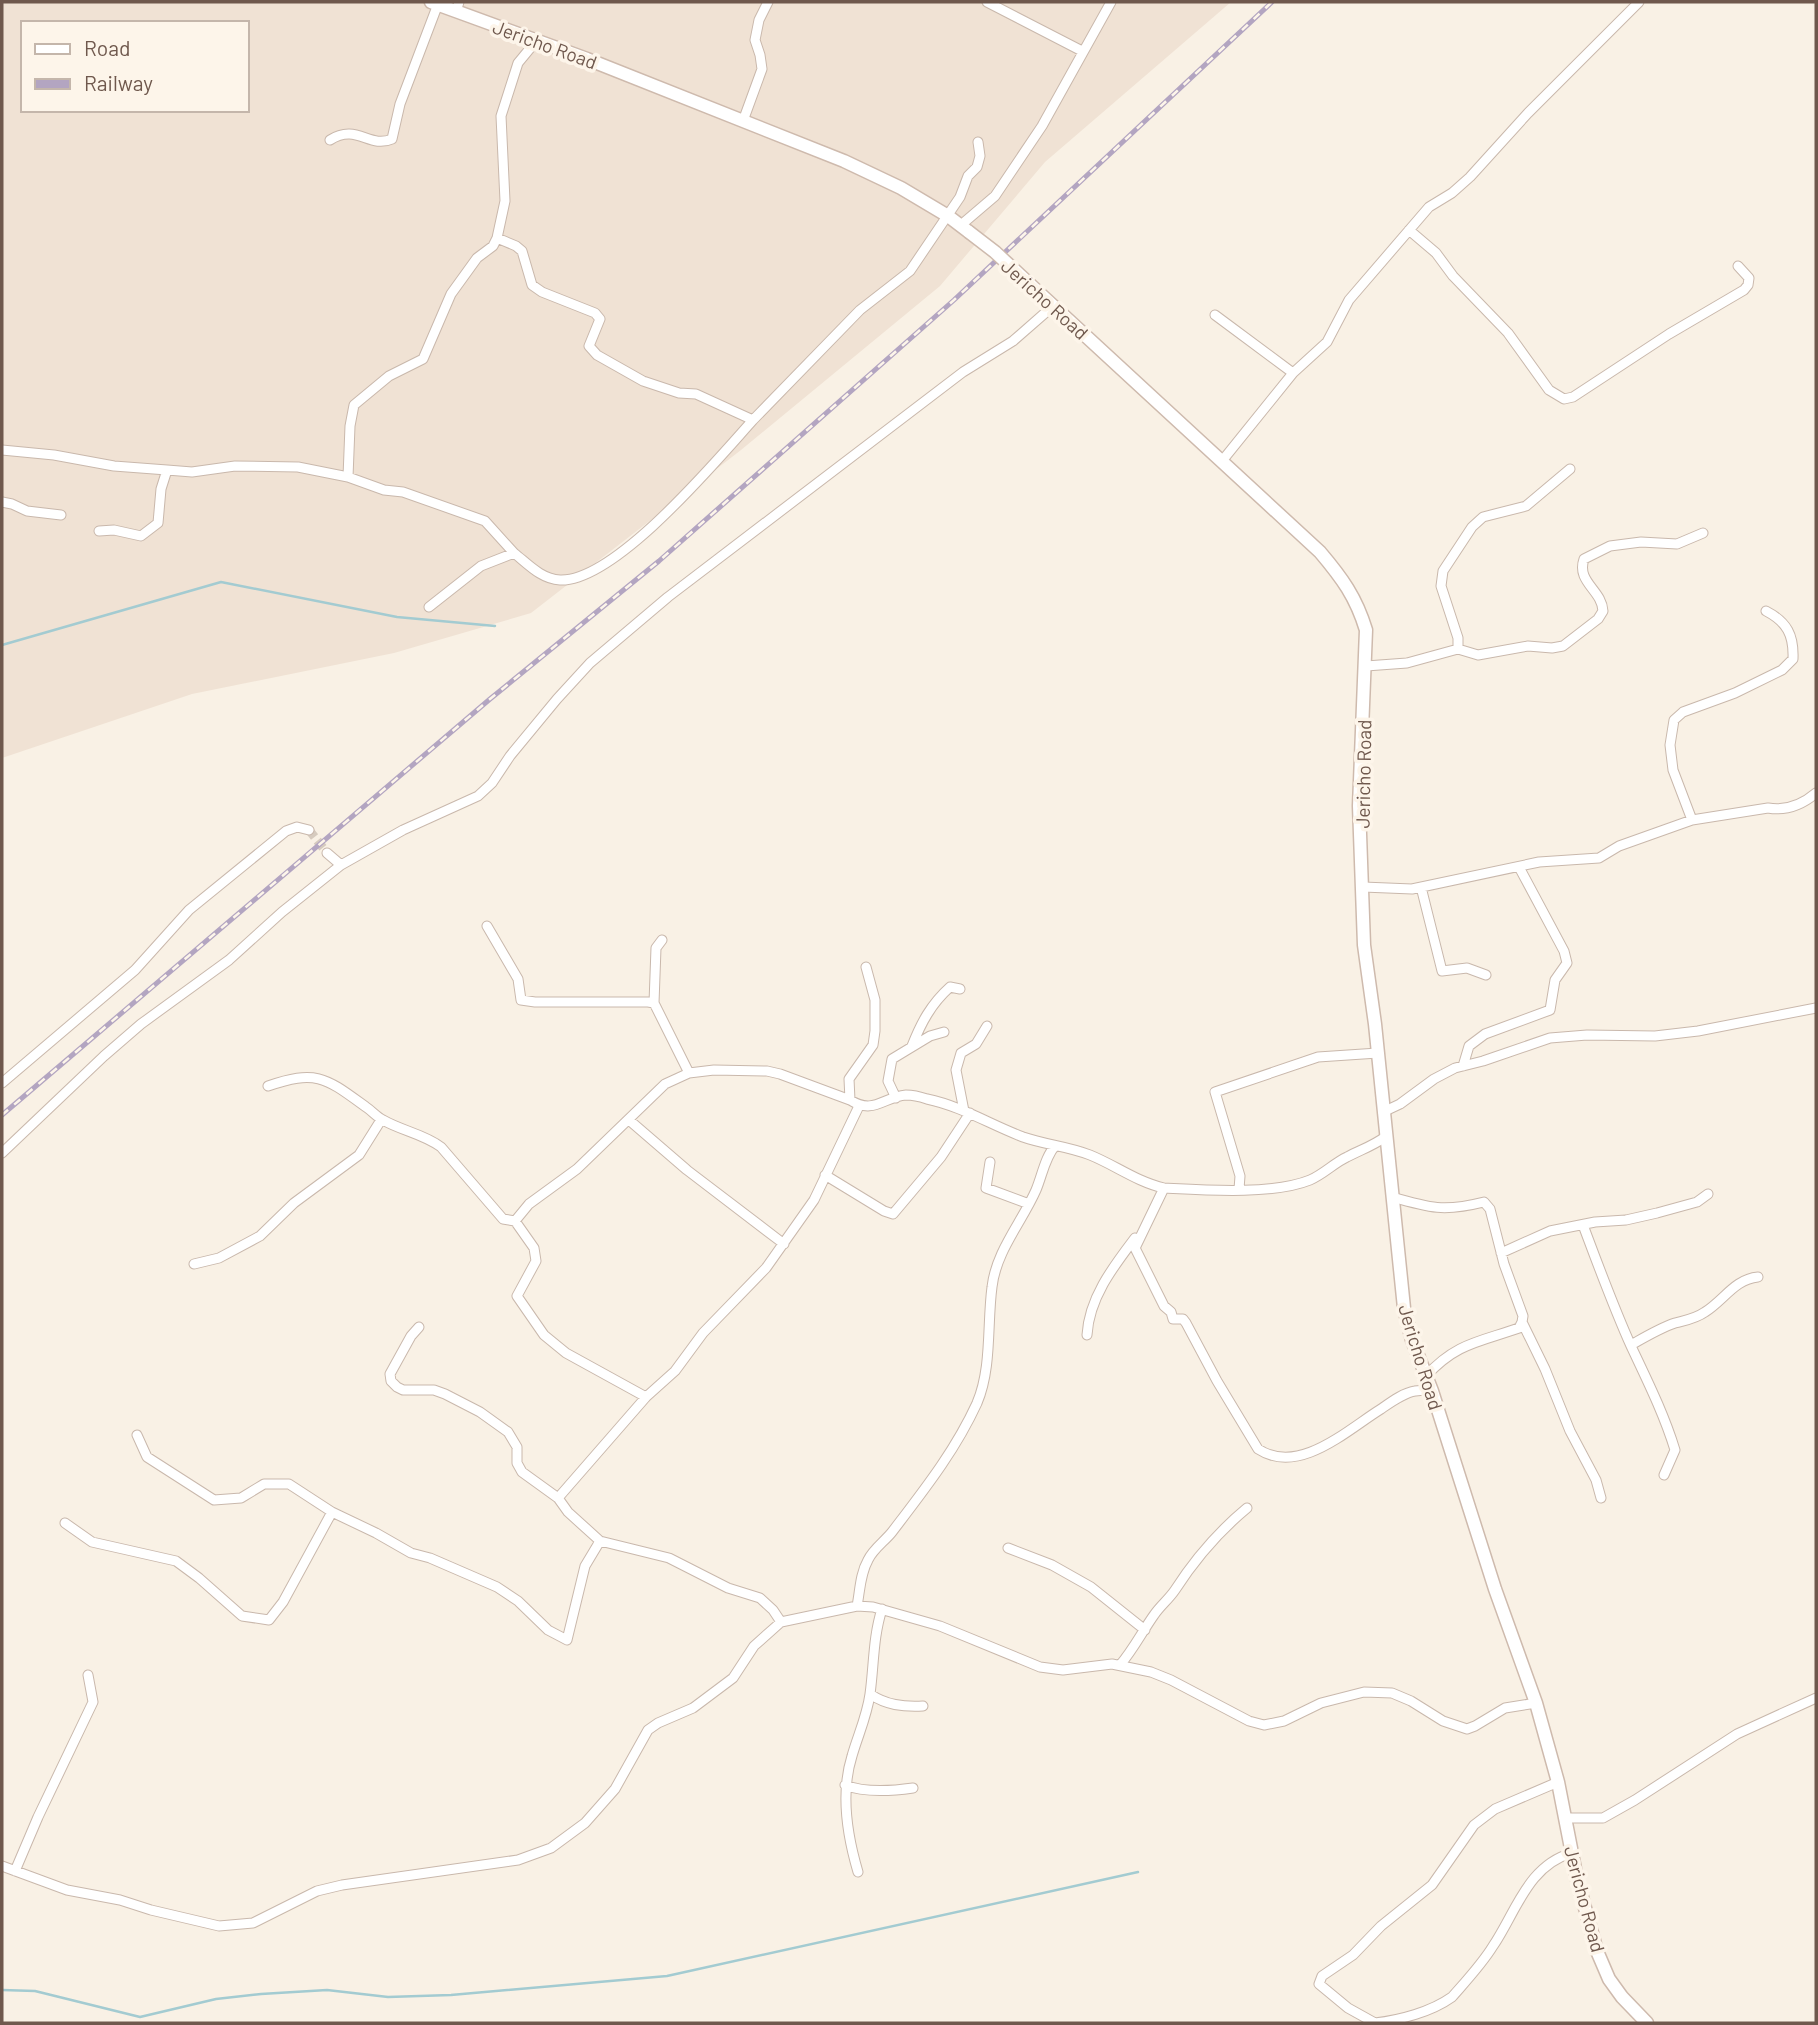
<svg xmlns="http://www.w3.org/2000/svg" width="1818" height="2025" font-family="Barlow,sans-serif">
  <rect width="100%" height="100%" fill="#f9f1e5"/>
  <!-- residential -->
  <path fill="#f0e2d4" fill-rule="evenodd" d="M 2,2 L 1231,2 L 1045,162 L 940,286 L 741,450 L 531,613 L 394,653 L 192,694 L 2,758 ZM 23,23 L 247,23 L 247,110 L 23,110 Z"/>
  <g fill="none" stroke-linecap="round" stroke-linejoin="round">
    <!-- stream -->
    <path stroke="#a3cbd1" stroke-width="2.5" d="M 2,645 L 221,582 L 397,617 L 495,626
      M 2,1990 L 35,1991 L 140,2017 L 216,1999 L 261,1994 L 327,1990 L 388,1997 L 451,1995 L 667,1976 L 1138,1872"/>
    <!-- street-tunnel -->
    <path stroke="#d6cbbf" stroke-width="9" stroke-dasharray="9 4.5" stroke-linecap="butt" d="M 309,830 L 327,853"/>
    <!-- street casing -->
    <g stroke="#c9b8ac" stroke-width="11">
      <path id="street" d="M 987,2 L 1082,51
        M 456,12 L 459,2
        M 743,121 L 762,69 L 760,55 L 755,40 L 759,20 L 768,2
        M 330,140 C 357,123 369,149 392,139 L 400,104 L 438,4
        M 961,225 L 995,196 L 1042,126 L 1111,2
        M 1409,230 L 1436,253 L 1453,276 L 1508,333 L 1549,390 L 1564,399 L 1573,397 L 1669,334 L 1744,290 L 1748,285 L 1749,278 L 1738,266
        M 497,238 L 516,246 L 522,251 L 532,285 L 542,292 L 595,313 L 600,319 L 589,346 L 597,355 L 643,381 L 679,393 L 696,394 L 753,420 L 860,310 L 910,271 L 960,197 L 968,176 L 977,167 L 980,156 L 978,142
        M 1215,315 L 1293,373
        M 2,450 L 54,455 L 114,466 L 167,470
        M 1222,461 L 1293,373 L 1327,342 L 1349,300 L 1429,207 L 1452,193 L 1470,177 L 1528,113 L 1639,2
        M 348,477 L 350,426 L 354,405 L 389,376 L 423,359 L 451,294 L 477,258 L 493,246 L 497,238 L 505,201 L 501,116 L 518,63 L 537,40
        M 2,502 L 12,504 L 27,511 L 61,515
        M 99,531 L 114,530 L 141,536 L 158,523 L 161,489 L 167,470 L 192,472 L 235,466 L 298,467 L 348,477 L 384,490 L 403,492 L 485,521 L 514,553 L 481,566 L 429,607
        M 514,553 C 528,564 541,579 560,580 C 615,582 716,461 753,420
        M 1458,649 L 1478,655 L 1528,646 L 1552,648 L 1563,646 L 1598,619 L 1603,611 C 1602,590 1576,582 1584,559 L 1610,546 L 1641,542 L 1677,544 L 1703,533
        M 1366,666 L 1407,663 L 1458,649 L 1458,638 L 1441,586 L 1443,571 L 1472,527 L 1483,517 L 1526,506 L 1570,469
        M 1692,820 L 1673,770 L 1670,745 L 1674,720 L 1683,712 L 1735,693 L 1782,670 L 1793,659 C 1794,635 1787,622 1766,611
        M 327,853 L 341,865 L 403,830 L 478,796 L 492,783 L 510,756 L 557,699 L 590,663 L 668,597 L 963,372 L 1013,341 L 1053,306
        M 1363,887 L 1412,889 L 1539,862 L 1599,858 L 1619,846 L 1692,820 L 1768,808 C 1786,811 1802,805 1816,793
        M 1421,887 L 1442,971 L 1467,968 L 1486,975
        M 487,926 L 518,979 L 521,1000 L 535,1002 L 648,1002 L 654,1003 L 689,1073
        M 654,1003 L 656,948 L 662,940
        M 912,1046 C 921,1023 931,1004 950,987 L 960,989
        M 1463,1066 L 1469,1046 L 1485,1034 L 1550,1010 L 1555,980 L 1567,963 L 1564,951 L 1519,867
        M 2,1083 L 135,970 L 189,910 L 286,831 L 297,827 L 309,830
        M 268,1086 C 317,1069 326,1078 366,1107 C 372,1111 377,1117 383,1120 C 402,1131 424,1134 441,1147 L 503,1219 L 515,1221 L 529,1204 L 577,1169 L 665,1084 L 689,1073 L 714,1070 L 767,1071 L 780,1074 L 850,1100 C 874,1115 883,1097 906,1095 C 913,1095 921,1097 927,1099 C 961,1106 991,1125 1023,1137 C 1046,1145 1067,1146 1090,1155 C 1115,1165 1137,1182 1164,1188 C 1204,1190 1273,1195 1310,1180 C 1324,1174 1334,1163 1347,1157 C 1360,1150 1373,1146 1385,1137
        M 896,1098 L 888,1081 L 892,1059 L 930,1036 L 944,1032
        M 850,1100 L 849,1079 L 873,1045 L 875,1031 L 875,1000 L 866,967
        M 964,1111 L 956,1070 L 961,1053 L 976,1044 L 987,1026
        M 1383,1112 L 1400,1104 L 1434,1079 L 1455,1068 L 1483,1061 L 1550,1038 L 1587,1035 L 1655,1036 L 1698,1031 L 1816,1008
        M 629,1120 L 687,1170 L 784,1244
        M 2,1153 L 104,1056 L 141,1024 L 229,960 L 282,912 L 341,865
        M 990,1162 L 986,1188 L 1029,1204
        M 825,1175 L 884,1211 L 893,1214 L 941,1157 L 970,1113
        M 1164,1188 L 1135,1248 L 1164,1306 L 1171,1312 L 1173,1319 L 1183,1319 L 1186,1323 L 1217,1381 L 1258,1449 C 1299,1476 1347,1430 1381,1409 C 1391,1402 1403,1393 1415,1391 C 1420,1390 1427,1391 1432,1391
        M 1239,1189 L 1240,1176 L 1215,1092 L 1318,1057 L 1378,1053
        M 1392,1197 C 1430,1208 1444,1212 1484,1202 L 1490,1209 L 1504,1264 L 1523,1316 L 1522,1322 L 1545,1369 L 1570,1431 L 1596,1480 L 1601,1498
        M 515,1221 L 534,1248 L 536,1261 L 517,1296 L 544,1335 L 566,1353 L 646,1397
        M 1583,1225 C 1598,1265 1613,1306 1631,1346 C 1647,1380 1664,1414 1675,1450 L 1664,1475
        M 1501,1253 L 1550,1231 L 1595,1222 L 1626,1220 L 1657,1213 L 1697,1202 L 1708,1194
        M 194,1264 L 219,1258 L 260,1236 L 294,1203 L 359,1155 L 381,1120
        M 419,1327 L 411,1336 L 390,1374 L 391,1381 L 397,1387 L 403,1390 L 434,1390 L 445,1394 L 480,1412 L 508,1432 L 517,1447 L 517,1463 L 522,1472 L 558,1498 L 568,1512 L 600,1541 L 669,1558 L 728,1588 L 760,1598 L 773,1610 L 781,1622
        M 1087,1335 C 1089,1298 1113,1267 1135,1238
        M 1631,1345 C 1645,1337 1660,1328 1675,1323 C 1686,1320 1695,1319 1705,1312 C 1724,1300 1735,1279 1758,1277
        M 1426,1376 C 1456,1343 1479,1342 1519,1328 L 1522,1322
        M 137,1435 L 147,1457 L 214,1500 L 241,1498 L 264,1484 L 289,1484 L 332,1512 L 376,1533 L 411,1553 L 430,1558 L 497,1587 L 518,1601 L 548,1630 L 567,1640 L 585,1566 L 600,1541
        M 558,1498 L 646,1397 L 675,1371 L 703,1333 L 766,1268 L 814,1200 L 859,1106
        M 65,1523 L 92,1542 L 176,1561 L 199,1578 L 242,1616 L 269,1620 L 283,1602 L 332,1512
        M 1008,1548 L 1052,1565 L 1091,1587 L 1145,1630
        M 857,1606 C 860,1591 860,1574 868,1560 C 873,1549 885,1541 892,1532 C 924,1490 955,1451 977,1403 C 992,1368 987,1324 992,1287 C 996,1251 1022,1222 1036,1190 C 1042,1176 1045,1157 1055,1146
        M 1120,1665 C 1133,1650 1142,1632 1154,1615 C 1160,1606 1169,1599 1175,1590 C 1195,1559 1218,1532 1247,1508
        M 870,1694 C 886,1705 903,1707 923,1706
        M 1558,1782 L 1495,1809 L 1474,1825 L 1432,1885 L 1381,1926 L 1353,1955 L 1322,1976 L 1319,1984 L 1348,2008 L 1375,2023 C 1400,2020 1431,2012 1452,1997 C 1466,1981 1482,1964 1493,1946 C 1516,1912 1528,1865 1572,1853
        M 845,1785 C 865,1793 892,1791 913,1788
        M 1565,1818 L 1603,1818 L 1635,1800 L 1737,1734 L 1816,1698
        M 2,1866 L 67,1890 L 120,1900 L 151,1910 L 219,1926 L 253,1923 L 317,1891 L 342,1885 L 518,1860 L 551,1848 L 585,1823 L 615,1789 L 648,1730 L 658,1723 L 693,1708 L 733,1678 L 754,1646 L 781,1622 L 857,1606 L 873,1607 L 940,1626 L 1040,1667 L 1063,1670 L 1112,1664 L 1151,1672 L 1171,1680 L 1249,1721 L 1264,1725 L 1284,1721 L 1321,1703 L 1364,1692 L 1392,1693 L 1411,1701 L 1443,1721 L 1467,1729 L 1475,1726 L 1505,1708 L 1536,1703
        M 15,1871 L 38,1817 L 93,1702 L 88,1675
        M 858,1872 C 847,1835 840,1794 852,1756 C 858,1735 867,1716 870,1694 C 874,1665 873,1637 882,1609"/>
    </g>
    <!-- secondary casing -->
    <g stroke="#cebaad" stroke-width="15">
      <path id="secondary" d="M 431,2 L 587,59 L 844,161 L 901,188 L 948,216 L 969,232
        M 1037,291 L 1320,552 C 1342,578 1356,597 1366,630 L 1359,806 L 1364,945 L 1375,1024 L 1404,1308 L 1412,1340 L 1432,1391 L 1495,1589 L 1536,1703 L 1558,1782 L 1577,1879 L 1597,1951 L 1609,1979 L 1622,1997 L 1647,2023"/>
    </g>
    <!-- street -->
    <use href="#street" stroke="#fff" stroke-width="9"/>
    <!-- secondary -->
    <use href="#secondary" stroke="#fff" stroke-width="12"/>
    <!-- rail casing -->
    <g stroke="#b3a5c1" stroke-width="5">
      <path id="rail" d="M 2,1115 L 490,699 L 659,561 L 954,300 L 1272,2"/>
    </g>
    <!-- rail -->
    <use href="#rail" stroke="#fdf5ea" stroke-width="2.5" stroke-dasharray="8" stroke-linecap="butt"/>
    <!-- secondary-bridge casing -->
    <g stroke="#cebaad" stroke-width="15" stroke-linecap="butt">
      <path id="secondary-bridge" d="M 969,232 L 995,252 L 1037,291"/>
    </g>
    <!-- secondary-bridge -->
    <use href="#secondary-bridge" stroke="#fff" stroke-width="12"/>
  </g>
  <g text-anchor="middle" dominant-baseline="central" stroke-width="7" stroke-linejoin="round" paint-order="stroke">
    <!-- street labels -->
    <g font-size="19" fill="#6f584d" stroke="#fdf5ea">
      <text transform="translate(545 44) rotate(20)">Jericho Road</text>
      <text transform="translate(1045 299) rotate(42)">Jericho Road</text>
      <text transform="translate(1363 774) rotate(-89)">Jericho Road</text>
      <text transform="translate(1421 1357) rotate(73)">Jericho Road</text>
      <text transform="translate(1585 1899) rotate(75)">Jericho Road</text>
    </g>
  </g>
  <!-- border -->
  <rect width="1818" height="2025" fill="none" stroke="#6f584d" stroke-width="7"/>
  <!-- legend -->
  <rect x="21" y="21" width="228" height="91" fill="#fdf5ea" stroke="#c4b6ab" stroke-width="2"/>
  <rect x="35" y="44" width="35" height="10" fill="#ffffff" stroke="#c4b6ab" stroke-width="2"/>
  <text x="84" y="56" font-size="21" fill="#6f584d">Road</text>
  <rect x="35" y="79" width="35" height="10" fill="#b3a5c1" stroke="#c4b6ab" stroke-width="2"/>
  <text x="84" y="91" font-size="21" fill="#6f584d">Railway</text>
</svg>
